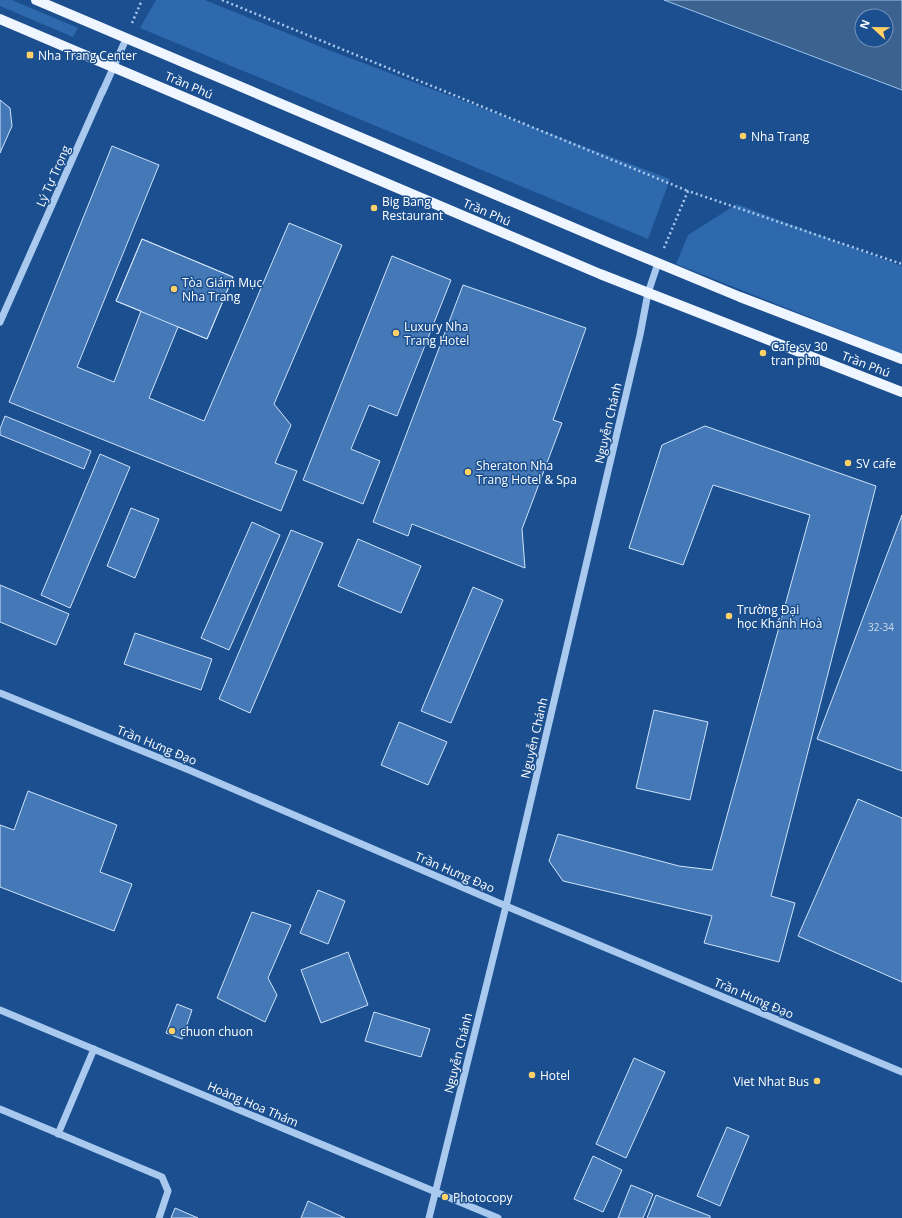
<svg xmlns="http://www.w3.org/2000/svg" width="902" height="1218" font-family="'Open Sans',sans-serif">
  <rect width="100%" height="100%" fill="#1b4f8f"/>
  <!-- green -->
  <path fill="#2e69ad" d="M 0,0 L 12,0 L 78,28 L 73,37 L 0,6 Z
    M 156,0 L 205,0 L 326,49 L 670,179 L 648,239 L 140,28 Z
    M 737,204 L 902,266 L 902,354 L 676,264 L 688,235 Z"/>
  <!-- water -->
  <path fill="#3c6290" stroke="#9cc4f0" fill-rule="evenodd" d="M 664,0 L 902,0 L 902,90 ZM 862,16 L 886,16 L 886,40 L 862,40 Z"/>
  <!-- building -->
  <path fill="#4478b7" stroke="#cfe3fa" d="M 0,100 L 10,108 L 12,126 L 0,153 Z
    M 112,146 L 159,165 L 77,367 L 114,382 L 141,311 L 116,301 L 142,239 L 233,277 L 207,339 L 178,327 L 149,398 L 204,421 L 289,223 L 342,245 L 274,404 L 291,425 L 275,463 L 297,471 L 281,511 L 9,402 Z
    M 142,239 L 233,277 L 207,339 L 116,301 Z
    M 392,256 L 451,280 L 397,416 L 369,405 L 351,449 L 380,461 L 363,504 L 303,480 Z
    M 463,285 L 586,328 L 553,420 L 562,423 L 522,529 L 525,568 L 412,524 L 408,536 L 373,522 Z
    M 5,416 L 91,451 L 84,469 L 0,435 L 0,429 Z
    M 705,426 L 876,486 L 771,896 L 795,903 L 779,962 L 704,943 L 712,916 L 563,881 L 549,861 L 558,834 L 679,866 L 712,870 L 810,515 L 713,485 L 683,565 L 629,548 L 662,445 Z
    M 100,454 L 130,467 L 70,608 L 41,595 Z
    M 131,508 L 159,519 L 135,578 L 107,566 Z
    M 902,515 L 902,771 L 817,739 Z
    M 252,522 L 280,535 L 229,650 L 201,638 Z
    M 291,530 L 323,543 L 250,713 L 219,699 Z
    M 358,539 L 421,566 L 401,613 L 338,586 Z
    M 0,585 L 69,614 L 56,645 L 0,622 Z
    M 473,587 L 503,600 L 451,723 L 421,711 Z
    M 135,633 L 212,659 L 201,690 L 124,664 Z
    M 654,710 L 708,722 L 690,800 L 636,788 Z
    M 399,722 L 447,742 L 428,785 L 381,765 Z
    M 28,791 L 117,825 L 100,872 L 132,884 L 114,931 L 0,887 L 0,825 L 14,830 Z
    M 858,799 L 902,818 L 902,982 L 798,936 Z
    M 318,890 L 345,901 L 328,944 L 300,933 Z
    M 252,912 L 291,925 L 268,978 L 277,995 L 265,1022 L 217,998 Z
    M 348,952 L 368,1005 L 321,1023 L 301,970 Z
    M 177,1004 L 192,1010 L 182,1039 L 166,1033 Z
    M 374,1012 L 430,1029 L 421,1057 L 365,1041 Z
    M 634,1058 L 665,1072 L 626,1158 L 596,1144 Z
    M 727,1127 L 749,1136 L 720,1206 L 697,1196 Z
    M 593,1156 L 622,1170 L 603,1212 L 574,1199 Z
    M 631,1185 L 653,1194 L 643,1218 L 618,1218 Z
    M 656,1195 L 710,1216 L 710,1218 L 647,1218 Z
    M 308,1201 L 345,1218 L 301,1218 Z
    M 175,1208 L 198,1218 L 171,1218 Z"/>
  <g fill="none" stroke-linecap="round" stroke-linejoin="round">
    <!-- path -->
    <path stroke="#a9c9ee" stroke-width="2.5" stroke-dasharray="2 3" stroke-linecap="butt" d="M 222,0 L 688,191
      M 132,23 L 142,0
      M 664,248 L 688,191 L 902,264"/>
    <!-- minor -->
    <path stroke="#a9c9ee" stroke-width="7" d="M 102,93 L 126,39
      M 0,322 L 103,90
      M 0,693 L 189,770 L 506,906 L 902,1072
      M 0,1010 L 498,1218
      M 0,1109 L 162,1177 L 168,1191 L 159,1218
      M 58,1134 L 94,1049
      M 429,1218 L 506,906 L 640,335 L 648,293 L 658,263"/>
    <!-- major -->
    <path stroke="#f0f6ff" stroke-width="10" d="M 36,0 L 612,244 L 740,297 L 902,359
      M 0,19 L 600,274 L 902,392"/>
  </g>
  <!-- markers -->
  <g fill="#ffd166" stroke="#1b4f8f" stroke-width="1.5">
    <rect x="26" y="51" width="8" height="8" rx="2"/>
    <circle cx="743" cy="136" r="4"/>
    <circle cx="374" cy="208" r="4"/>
    <circle cx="174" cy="289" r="4"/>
    <circle cx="396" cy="333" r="4"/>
    <circle cx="763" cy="353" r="4"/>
    <circle cx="848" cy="463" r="4"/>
    <circle cx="468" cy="472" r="4"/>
    <circle cx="729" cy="616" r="4"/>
    <circle cx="172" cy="1031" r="4"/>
    <circle cx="532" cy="1075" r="4"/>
    <circle cx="817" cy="1081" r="4"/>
    <circle cx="445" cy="1197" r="4"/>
  </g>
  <g text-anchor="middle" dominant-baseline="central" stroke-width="3" stroke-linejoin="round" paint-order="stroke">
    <!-- number labels -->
    <g font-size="10" fill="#d0dded">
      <text x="881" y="627">32-34</text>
    </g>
    <!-- poi labels -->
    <g font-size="12" fill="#fff" stroke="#1b4f8f" text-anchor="start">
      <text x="38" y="55">Nha Trang Center</text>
      <text x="751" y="136">Nha Trang</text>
      <text x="382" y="201">Big Bang<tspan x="382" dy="14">Restaurant</tspan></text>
      <text x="182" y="282">Tòa Giám Mục<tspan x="182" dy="14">Nha Trang</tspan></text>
      <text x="404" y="326">Luxury Nha<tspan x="404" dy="14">Trang Hotel</tspan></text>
      <text x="771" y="346">Cafe sv 30<tspan x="771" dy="14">tran phu</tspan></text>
      <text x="856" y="463">SV cafe</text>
      <text x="476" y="465">Sheraton Nha<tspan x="476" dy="14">Trang Hotel &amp; Spa</tspan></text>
      <text x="737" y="609">Trường Đại<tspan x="737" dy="14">học Khánh Hoà</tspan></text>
      <text x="180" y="1031">chuon chuon</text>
      <text x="540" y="1075">Hotel</text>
      <text x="809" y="1081" text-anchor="end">Viet Nhat Bus</text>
      <text x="453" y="1197">Photocopy</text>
    </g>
    <!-- street labels -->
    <g font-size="12" fill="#fff" stroke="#1b4f8f">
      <text transform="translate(189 85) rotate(23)">Trần Phú</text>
      <text transform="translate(53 176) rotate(-66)">Lý Tự Trọng</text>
      <text transform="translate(487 212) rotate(23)">Trần Phú</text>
      <text transform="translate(866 364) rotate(21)">Trần Phú</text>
      <text transform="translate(608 423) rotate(-77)">Nguyễn Chánh</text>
      <text transform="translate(534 738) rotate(-77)">Nguyễn Chánh</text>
      <text transform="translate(157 745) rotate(22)">Trần Hưng Đạo</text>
      <text transform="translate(455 872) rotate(23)">Trần Hưng Đạo</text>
      <text transform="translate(754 998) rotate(23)">Trần Hưng Đạo</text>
      <text transform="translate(458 1053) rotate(-76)">Nguyễn Chánh</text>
      <text transform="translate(253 1104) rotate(23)">Hoàng Hoa Thám</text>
    </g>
  </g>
  <!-- north arrow -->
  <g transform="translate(874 28) rotate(292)"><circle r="19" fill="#1b4f8f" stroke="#7695bc"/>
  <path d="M0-3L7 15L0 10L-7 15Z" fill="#ffd166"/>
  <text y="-6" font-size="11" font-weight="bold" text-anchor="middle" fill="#ffffff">N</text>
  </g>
</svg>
